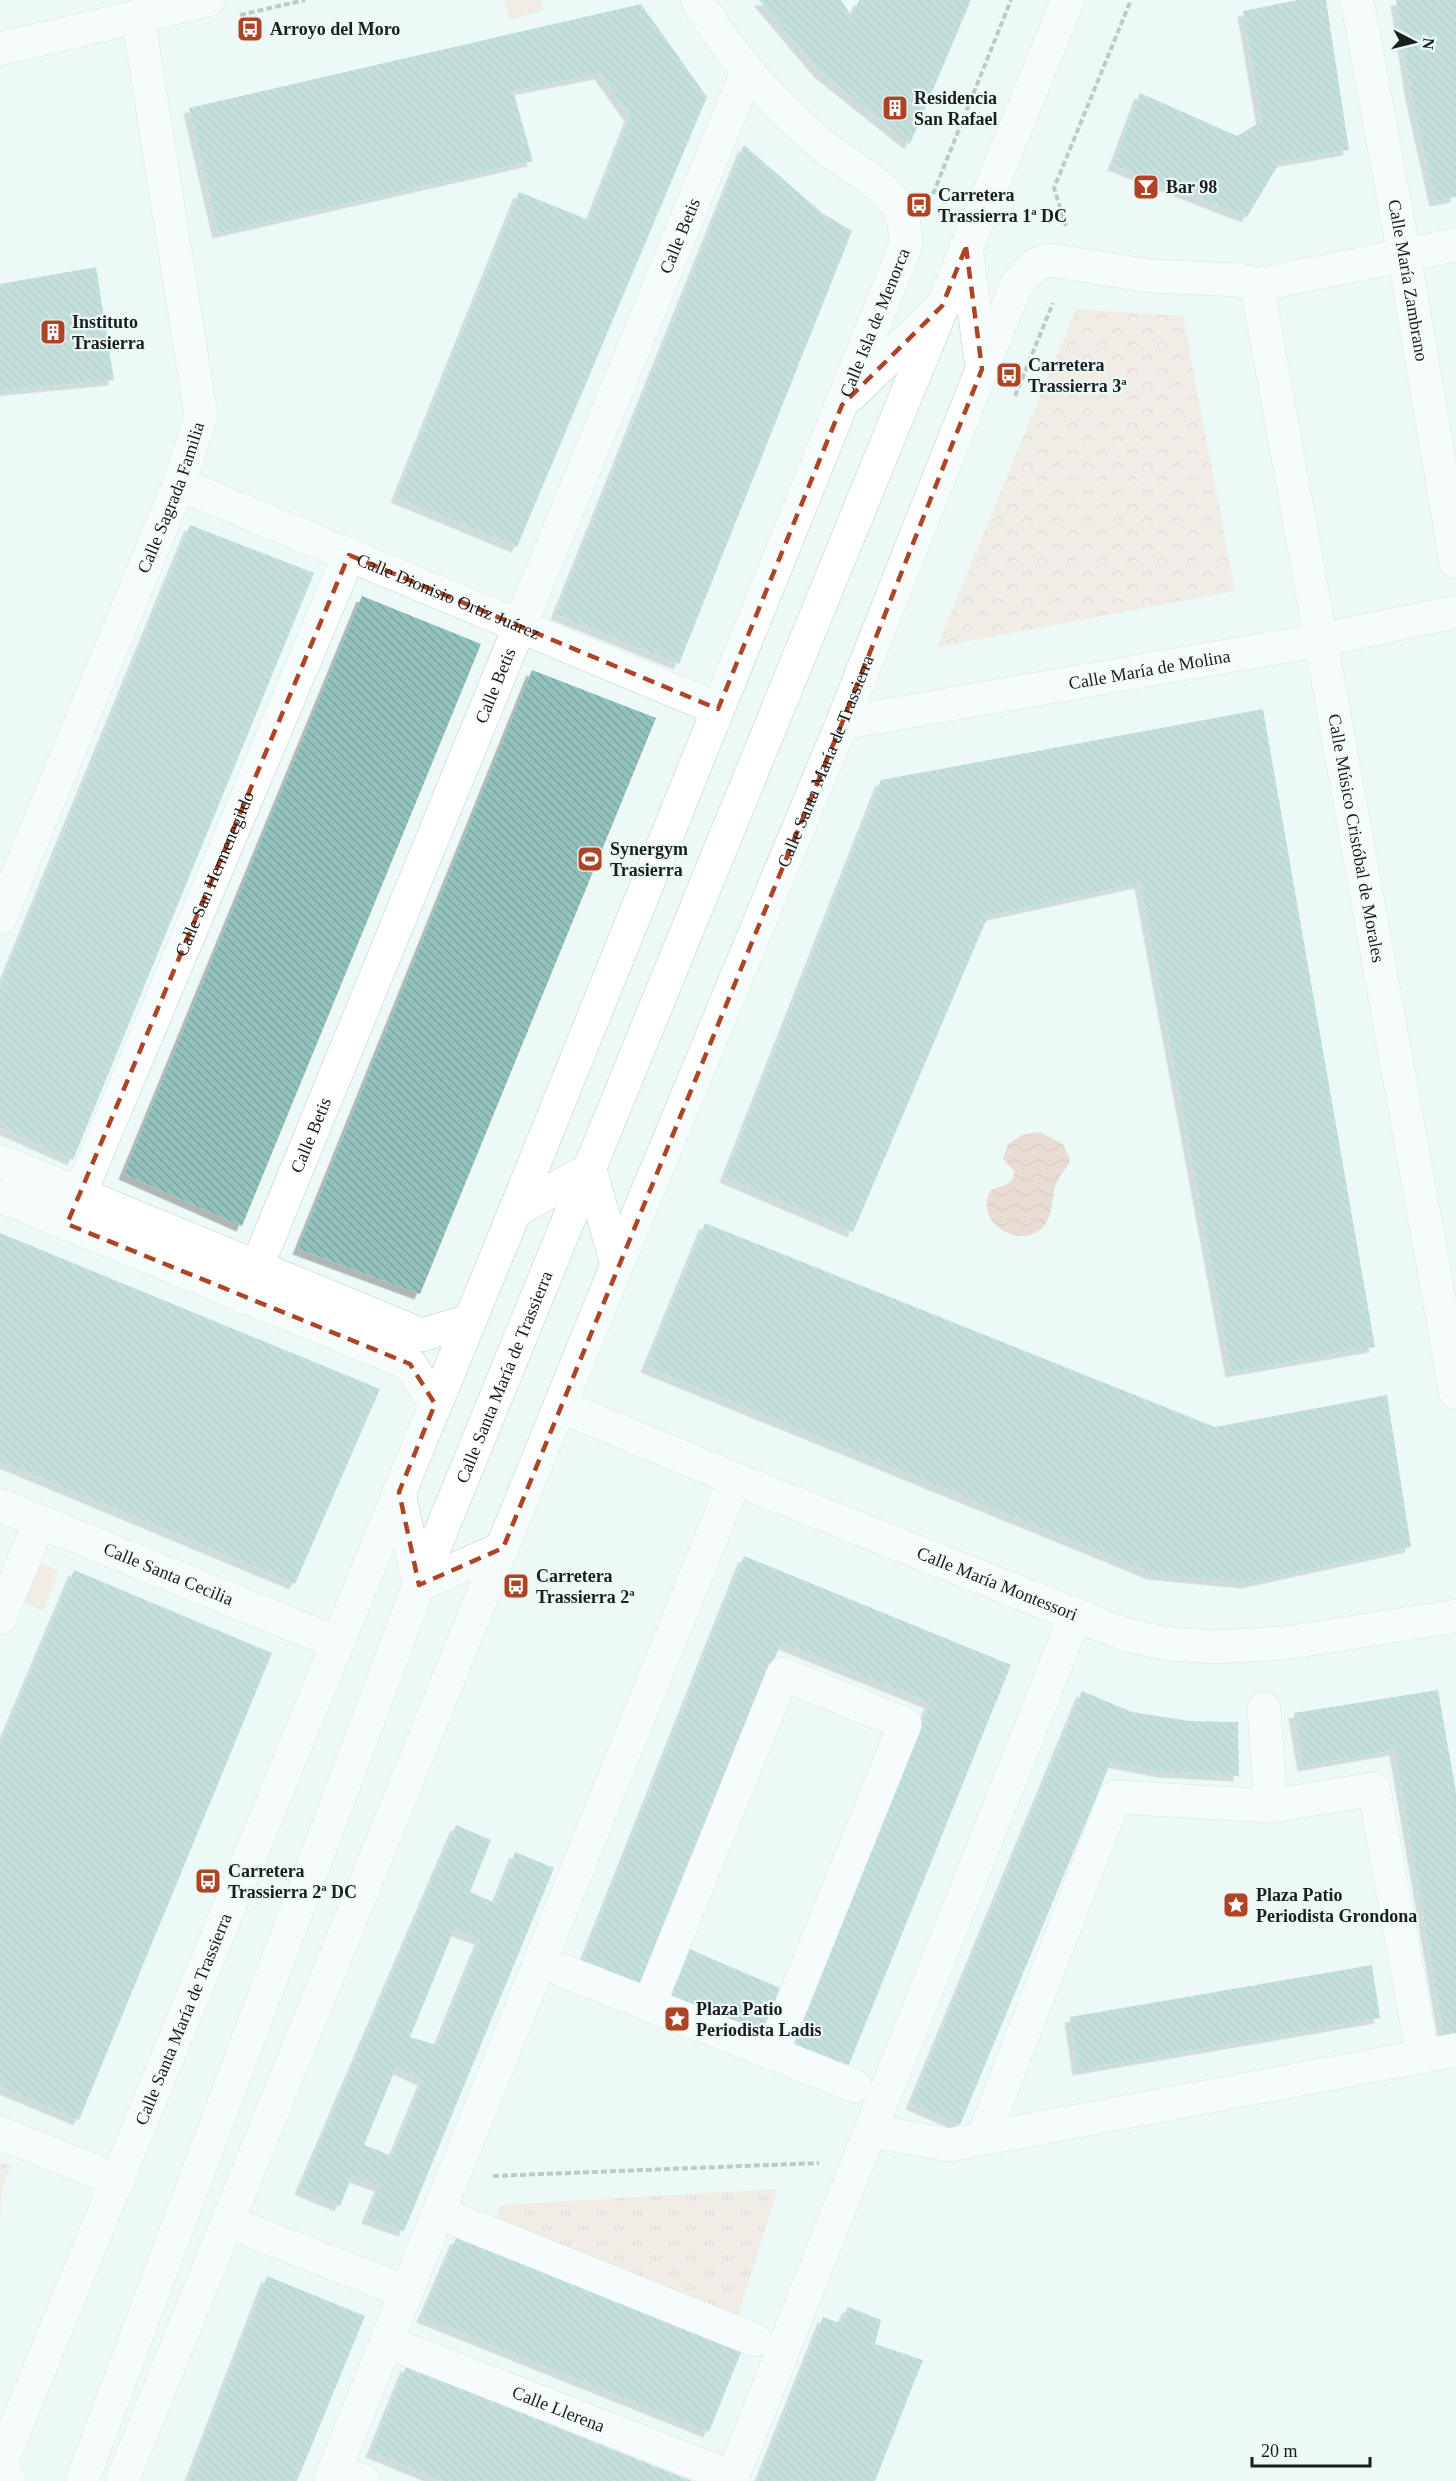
<svg xmlns="http://www.w3.org/2000/svg" width="1456" height="2481" font-family="'Times New Roman',serif">
  <defs>
    <pattern id="grass-tufts" width="24" height="20" patternUnits="userSpaceOnUse" patternTransform="scale(1.5)"><rect width="24" height="20" fill="#f8dbd2"/><path d="M3 7l-1-3M5 7V3M7 7l1-3M15 17l-1-3M17 17v-4M19 17l1-3" fill="none" stroke="#d4bcb4"/></pattern>
    <pattern id="park-crowns" width="20" height="18" patternUnits="userSpaceOnUse" patternTransform="scale(1.5)"><rect width="20" height="18" fill="#f8dbd2"/><path d="M2 6a3 3 0 1 1 6 0M12 15a3 3 0 1 1 6 0" fill="none" stroke="#d4bcb4"/></pattern>
    <pattern id="water-waves" width="16" height="10" patternUnits="userSpaceOnUse" patternTransform="scale(1.5)"><rect width="16" height="10" fill="#e2b8ab"/><path d="M0 5q4-4 8 0t8 0" fill="none" stroke="#c19e93"/></pattern>
    <pattern id="building-back-hatch" width="6" height="6" patternUnits="userSpaceOnUse" patternTransform="scale(1.5)"><rect width="6" height="6" fill="#92c2bb"/><path d="M-1 5l2 2M0 0l6 6M5-1l2 2" fill="none" stroke="#7da6a0"/></pattern>
    <filter id="shadow"><feDropShadow dx="-5.5" dy="5.5" stdDeviation="0" flood-color="#0004"/></filter>
  </defs>
  <rect width="100%" height="100%" fill="#edf9f7"/>
  <!-- grass -->
  <path fill="url(#grass-tufts)" d="M 778,2189 L 736,2322 L 494,2225 L 501,2205 Z"/>
  <!-- park -->
  <path fill="url(#park-crowns)" d="M 1076,309 L 1183,316 L 1235,591 L 937,647 Z
    M 0,2162 L 11,2166 L 3,2186 L 0,2216 Z"/>
  <!-- garden -->
  <path fill="#f8dbd2" d="M 504,0 L 541,0 L 544,10 L 510,20 Z
    M 16,1554 L 59,1571 L 43,1611 L 0,1594 Z"/>
  <!-- water -->
  <path fill="url(#water-waves)" d="M 1040,1132 L 1063,1144 L 1070,1160 C 1067,1170 1059,1174 1056,1184 C 1050,1199 1055,1215 1042,1228 C 1018,1251 972,1220 991,1190 C 1002,1185 1013,1187 1014,1171 L 1003,1159 L 1008,1144 L 1022,1135 Z"/>
  <!-- building -->
  <path fill="url(#building-back-hatch)" fill-rule="evenodd" filter="url(#shadow)" d="M 759,0 L 841,0 L 852,17 L 859,0 L 971,0 L 910,144 L 820,72 Z
    M 1298,0 L 1326,0 L 1349,150 L 1280,162 L 1247,217 L 1113,165 L 1140,93 L 1237,136 L 1262,121 L 1243,11 Z
    M 1396,0 L 1456,0 L 1456,197 L 1435,201 L 1411,95 Z
    M 641,4 L 707,97 L 517,547 L 396,497 L 519,192 L 589,220 L 630,116 L 600,74 L 513,91 L 533,161 L 218,233 L 189,108 Z
    M 744,145 L 822,213 L 852,231 L 679,664 L 556,614 Z
    M 96,267 L 114,380 L 0,391 L 0,284 Z
    M 190,525 L 314,573 L 73,1160 L 0,1127 L 0,987 Z
    M 362,596 L 481,644 L 242,1226 L 124,1174 Z
    M 532,670 L 656,718 L 420,1294 L 298,1249 Z
    M 1263,709 L 1375,1347 L 1231,1372 L 1140,883 L 988,916 L 853,1232 L 725,1177 L 881,780 Z
    M 705,1223 L 1215,1427 L 1387,1395 L 1411,1547 L 1247,1583 L 1153,1574 L 646,1367 Z
    M 0,1233 L 380,1389 L 295,1584 L 0,1461 Z
    M 744,1556 L 1011,1665 L 848,2067 L 784,2049 L 930,1703 L 781,1643 L 639,1989 L 580,1968 Z
    M 74,1570 L 272,1653 L 79,2120 L 0,2087 L 0,1745 Z
    M 1438,1690 L 1456,1792 L 1456,2035 L 1444,2037 L 1395,1750 L 1303,1766 L 1294,1713 Z
    M 1082,1691 L 1132,1712 L 1190,1721 L 1238,1722 L 1239,1776 L 1164,1772 L 1111,1762 L 960,2125 L 911,2104 Z
    M 456,1825 L 491,1840 L 470,1892 L 495,1903 L 515,1852 L 554,1868 L 404,2231 L 367,2218 L 380,2186 L 352,2176 L 340,2206 L 300,2189 ZM 454,1930 L 480,1939 L 437,2045 L 410,2037 ZM 396,2068 L 423,2080 L 392,2156 L 364,2145 Z
    M 687,1948 L 780,1988 L 759,2040 L 662,2001 Z
    M 1372,1965 L 1380,2018 L 1078,2070 L 1070,2017 Z
    M 456,2238 L 742,2350 L 709,2432 L 422,2317 Z
    M 267,2276 L 365,2316 L 297,2481 L 188,2481 Z
    M 848,2307 L 881,2320 L 875,2344 L 923,2360 L 875,2481 L 758,2481 L 823,2317 L 840,2323 Z
    M 406,2366 L 594,2442 L 692,2481 L 442,2481 L 371,2452 Z"/>
  <g fill="none" stroke-linecap="round" stroke-linejoin="round">
    <!-- street casing -->
    <g stroke="#c0ccca" stroke-width="34">
      <g id="street">
        <path id="s1" d="M 1257,285 L 1456,1393"/>
        <path d="M 1257,285 L 1456,245"/>
        <path d="M 982,369 L 1016,286 L 1034,265 L 1049,260 L 1150,276 L 1239,280 L 1257,285"/>
        <path id="s2" d="M 179,484 L 718,709"/>
        <path id="s3" d="M 842,723 L 1320,640 L 1456,612"/>
        <path id="s4" d="M 0,918 L 179,484 L 201,416 L 138,16"/>
        <path d="M 0,1161 L 422,1335 L 468,1321"/>
        <path d="M 0,1196 L 410,1364 L 435,1404"/>
        <path id="s5" d="M 67,1224 L 349,555"/>
        <path id="s6" d="M 244,1298 L 747,72"/>
        <path id="s7" d="M 0,1505 L 337,1643"/>
        <path d="M 0,1618 L 40,1521"/>
        <path d="M 1264,1709 L 1271,1806"/>
        <path d="M 561,1970 L 855,2086"/>
        <path d="M 649,2005 L 783,1674 L 905,1724 L 772,2053"/>
        <path d="M 872,2128 L 882,2133 L 949,2145 L 1456,2050"/>
        <path d="M 0,2133 L 119,2181"/>
        <path d="M 983,2138 L 1115,1797 L 1271,1806 L 1374,1789 L 1423,2056"/>
        <path d="M 457,2220 L 755,2340"/>
        <path d="M 228,2222 L 406,2292"/>
        <path id="s8" d="M 387,2342 L 732,2477"/>
        <path d="M 334,2470 L 363,2481"/>
        <path d="M 330,2481 L 735,1479"/>
        <path d="M 731,2481 L 1076,1614"/>
      </g>
    </g>
    <!-- secondary casing -->
    <g stroke="#c0ccca" stroke-width="34">
      <g id="secondary">
        <path id="s9" d="M 1357,0 L 1404,254 L 1456,562"/>
        <path d="M 0,49 L 208,0"/>
        <path d="M 851,395 L 942,306"/>
        <path d="M 515,1211 L 590,1169 L 617,1265"/>
        <path id="s10" d="M 560,1406 L 735,1479 L 1126,1635 L 1169,1644 L 1215,1647 L 1285,1643 L 1456,1616"/>
        <path d="M 399,1492 L 419,1585 L 503,1548"/>
        <path id="s11" d="M 10,2481 L 1,2463 L 515,1211 L 906,245 C 905,231 905,219 897,206 C 883,183 844,163 822,145 C 773,104 730,55 697,0"/>
        <path id="s12" d="M 122,2481 L 617,1265 L 842,723 L 982,369 L 966,247"/>
      </g>
    </g>
    <!-- primary casing -->
    <g stroke="#c0ccca" stroke-width="34">
      <g id="primary">
        <path id="s13" d="M 82,2481 L 419,1585 L 1068,0"/>
      </g>
    </g>
    <!-- path -->
    <path stroke="#878f8e" stroke-width="4" stroke-dasharray="6 3" stroke-linecap="butt" d="M 240,15 L 305,0
      M 933,194 L 1011,0
      M 1066,226 L 1054,188 L 1131,0
      M 1015,396 L 1053,303
      M 493,2176 L 819,2163"/>
    <!-- street -->
    <use href="#street" stroke="#fff" stroke-width="33"/>
    <!-- secondary -->
    <use href="#secondary" stroke="#fff" stroke-width="33"/>
    <!-- primary -->
    <use href="#primary" stroke="#fff" stroke-width="33"/>
  </g>
  <!-- marked area -->
  <path d="M0 0H1456V2481H0ZM 966,247 L 982,369 L 842,723 L 503,1548 L 419,1585 L 399,1492 L 435,1404 L 410,1364 L 67,1224 L 349,555 L 718,709 L 842,405 L 942,306 Z" fill="#edf9f7" fill-opacity=".55" fill-rule="evenodd"/>
  <path fill="none" stroke="#ad4525" stroke-width="4.5" stroke-dasharray="12 8" stroke-linejoin="round" d="M 966,247 L 982,369 L 842,723 L 503,1548 L 419,1585 L 399,1492 L 435,1404 L 410,1364 L 67,1224 L 349,555 L 718,709 L 842,405 L 942,306 Z"/>
  <!-- icons -->
  <defs>
    <g id="bus-square" transform="scale(1.35)"><rect x="-9" y="-9" width="18" height="18" rx="4" fill="#ad4525" stroke="#edf9f7"/><path d="M-5-6H5V4H4V6H2V4H-2V6H-4V4H-5ZM-3.5-4V0h7V-4ZM-3.5 1.2v1.5H-2V1.2ZM2 1.2v1.5H3.5V1.2Z" fill="#fff"/></g>
    <g id="building-square" transform="scale(1.35)"><rect x="-9" y="-9" width="18" height="18" rx="4" fill="#ad4525" stroke="#edf9f7"/><path d="M-4-6H4V6H1V3H-1V6H-4ZM-2.5-4.3h1.7v1.8h-1.7ZM.8-4.3h1.7v1.8H.8ZM-2.5-1h1.7V.8h-1.7ZM.8-1h1.7V.8H.8Z" fill="#fff"/></g>
    <g id="bar-square" transform="scale(1.35)"><rect x="-9" y="-9" width="18" height="18" rx="4" fill="#ad4525" stroke="#edf9f7"/><path d="M-6-5H6L.8 .8V4.5H3.5V6h-7V4.5H-.8V.8Z" fill="#fff"/></g>
    <g id="stadium-square" transform="scale(1.35)"><rect x="-9" y="-9" width="18" height="18" rx="4" fill="#ad4525" stroke="#edf9f7"/><path d="M0-5a6.5 5 0 1 0 0 10a6.5 5 0 1 0 0-10ZM-3.5-1.8h7v3.6h-7Z" fill="#fff"/></g>
    <g id="sight-square" transform="scale(1.35)"><rect x="-9" y="-9" width="18" height="18" rx="4" fill="#ad4525" stroke="#edf9f7"/><path d="M0-6L1.8-2.2L6-1.7L2.9 1.2L3.7 5.4L0 3.3L-3.7 5.4L-2.9 1.2L-6-1.7L-1.8-2.2Z" fill="#fff"/></g>
  </defs>
  <g fill-rule="evenodd">
    <use href="#bus-square" x="250" y="29"/>
    <use href="#building-square" x="895" y="108"/>
    <use href="#bar-square" x="1146" y="187"/>
    <use href="#bus-square" x="919" y="205"/>
    <use href="#building-square" x="53" y="332"/>
    <use href="#bus-square" x="1009" y="375"/>
    <use href="#stadium-square" x="590" y="859"/>
    <use href="#bus-square" x="516" y="1586"/>
    <use href="#bus-square" x="208" y="1881"/>
    <use href="#sight-square" x="1236" y="1905"/>
    <use href="#sight-square" x="677" y="2019"/>
  </g>
  <g text-anchor="middle" dominant-baseline="central" stroke-width="4.5" stroke-linejoin="round" paint-order="stroke">
    <!-- poi labels -->
    <g font-size="18" font-weight="bold" fill="#1a1e1e" stroke="#edf9f7" text-anchor="start">
      <text x="270" y="29">Arroyo del Moro</text>
      <text x="914" y="98">Residencia<tspan x="914" dy="21">San Rafael</tspan></text>
      <text x="1166" y="187">Bar 98</text>
      <text x="938" y="195">Carretera<tspan x="938" dy="21">Trassierra 1ª DC</tspan></text>
      <text x="72" y="322">Instituto<tspan x="72" dy="21">Trasierra</tspan></text>
      <text x="1028" y="365">Carretera<tspan x="1028" dy="21">Trassierra 3ª</tspan></text>
      <text x="610" y="849">Synergym<tspan x="610" dy="21">Trasierra</tspan></text>
      <text x="536" y="1576">Carretera<tspan x="536" dy="21">Trassierra 2ª</tspan></text>
      <text x="228" y="1871">Carretera<tspan x="228" dy="21">Trassierra 2ª DC</tspan></text>
      <text x="1256" y="1895">Plaza Patio<tspan x="1256" dy="21">Periodista Grondona</tspan></text>
      <text x="696" y="2009">Plaza Patio<tspan x="696" dy="21">Periodista Ladis</tspan></text>
    </g>
    <!-- street labels -->
    <g font-size="18" fill="#1a1e1e" stroke="#edf9f7">
      <text stroke="none"><textPath href="#s6" startOffset="1148">Calle Betis</textPath></text>
      <text stroke="none"><textPath href="#s9" startOffset="285">Calle María Zambrano</textPath></text>
      <text stroke="none"><textPath href="#s11" startOffset="2332">Calle Isla de Menorca</textPath></text>
      <text stroke="none"><textPath href="#s4" startOffset="454">Calle Sagrada Familia</textPath></text>
      <text stroke="none"><textPath href="#s2" startOffset="292">Calle Dionisio Ortiz Juárez</textPath></text>
      <text stroke="none"><textPath href="#s3" startOffset="312">Calle María de Molina</textPath></text>
      <text stroke="none"><textPath href="#s6" startOffset="662">Calle Betis</textPath></text>
      <text stroke="none"><textPath href="#s12" startOffset="1858">Calle Santa María de Trassierra</textPath></text>
      <text stroke="none"><textPath href="#s1" startOffset="562">Calle Músico Cristóbal de Morales</textPath></text>
      <text stroke="none"><textPath href="#s5" startOffset="380">Calle San Hermenegildo</textPath></text>
      <text stroke="none"><textPath href="#s6" startOffset="176">Calle Betis</textPath></text>
      <text stroke="none"><textPath href="#s13" startOffset="1182">Calle Santa María de Trassierra</textPath></text>
      <text stroke="none"><textPath href="#s7" startOffset="182">Calle Santa Cecilia</textPath></text>
      <text stroke="none"><textPath href="#s10" startOffset="472">Calle María Montessori</textPath></text>
      <text stroke="none"><textPath href="#s11" startOffset="500">Calle Santa María de Trassierra</textPath></text>
      <text stroke="none"><textPath href="#s8" startOffset="184">Calle Llerena</textPath></text>
    </g>
  </g>
  <!-- north arrow -->
  <g transform="translate(1414 42) rotate(97)" stroke="#edf9f7" stroke-width="4.5" paint-order="stroke">
  <path d="M0-4.5L10 22L0 15L-10 22Z" fill="#1a1e1e"/>
  <text y="-9" font-size="16" font-weight="bold" text-anchor="middle" fill="#1a1e1e">N</text>
  </g>
  <!-- scale -->
  <path d="M1252 2457v9h118v-9" fill="none" stroke="#1a1e1e" stroke-width="3"/>
  <text x="1261" y="2457" font-size="18" fill="#1a1e1e" stroke="#edf9f7" stroke-width="4.5" paint-order="stroke">20 m</text>
</svg>
